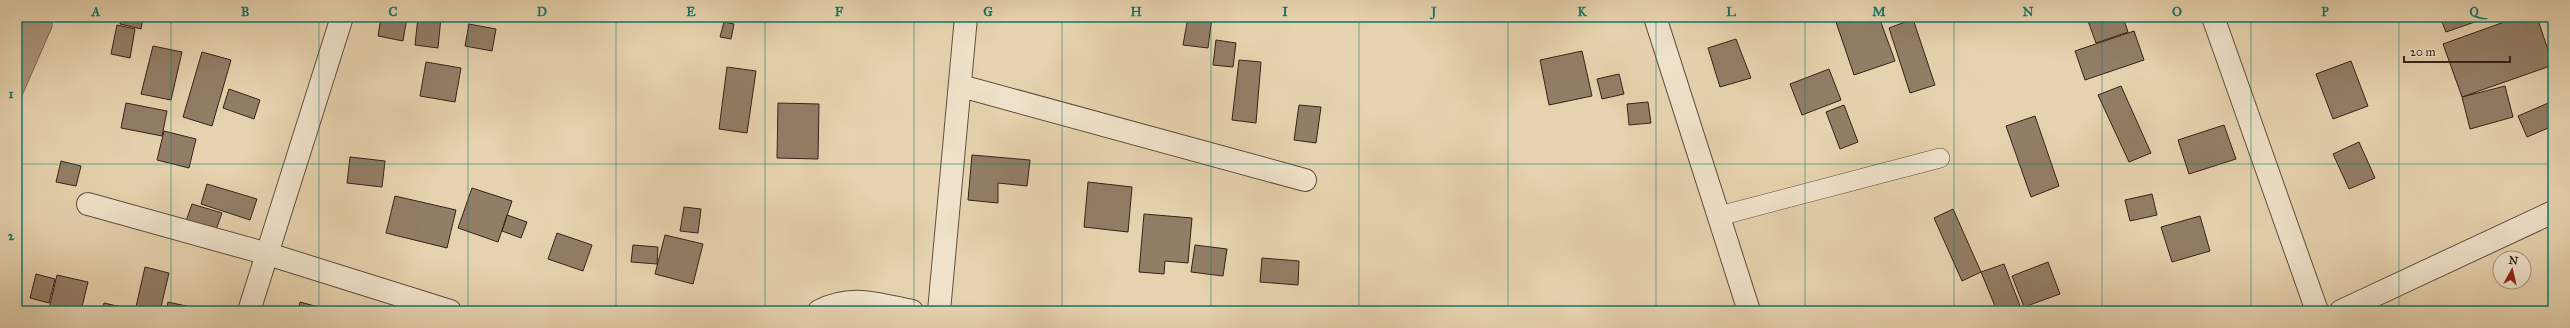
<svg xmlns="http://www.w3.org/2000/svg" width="2570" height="328" font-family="'IM FELL Great Primer',serif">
  <rect width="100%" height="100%" fill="#e6d2ae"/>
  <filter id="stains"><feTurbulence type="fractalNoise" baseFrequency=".005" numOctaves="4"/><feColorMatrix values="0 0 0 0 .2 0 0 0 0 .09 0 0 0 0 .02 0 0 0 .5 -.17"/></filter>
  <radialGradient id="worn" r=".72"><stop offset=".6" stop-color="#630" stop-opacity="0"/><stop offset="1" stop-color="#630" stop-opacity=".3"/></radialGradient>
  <!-- water -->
  <path fill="#aa967b" stroke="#7c6853" d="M 17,17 L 52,17 L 52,27 L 17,107 Z"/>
  <!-- building -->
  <path fill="#927e66" stroke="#362217" d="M 122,17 L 143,17 L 141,29 L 120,24 Z
    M 381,17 L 407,17 L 403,41 L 378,36 Z
    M 418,17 L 441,17 L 438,48 L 415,45 Z
    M 1188,17 L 1212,17 L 1208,48 L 1183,45 Z
    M 1852,17 L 1879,17 L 1895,61 L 1854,75 L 1836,22 Z
    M 2099,17 L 2123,17 L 2128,32 L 2096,43 L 2088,21 Z
    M 2440,17 L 2489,17 L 2446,32 Z
    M 2518,17 L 2537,17 L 2553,65 L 2462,97 L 2443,44 Z
    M 1913,19 L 1935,85 L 1910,93 L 1889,28 Z
    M 724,22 L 734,24 L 731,39 L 720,37 Z
    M 469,24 L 496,29 L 492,51 L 465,46 Z
    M 117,25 L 135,29 L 130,58 L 111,54 Z
    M 2134,31 L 2144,60 L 2085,80 L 2075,51 Z
    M 1736,39 L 1751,78 L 1720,87 L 1708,48 Z
    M 1216,40 L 1236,43 L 1233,67 L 1213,65 Z
    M 153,46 L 182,52 L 171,100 L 141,94 Z
    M 1582,51 L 1592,96 L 1549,105 L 1540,60 Z
    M 202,52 L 231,60 L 212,126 L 183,117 Z
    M 1239,60 L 1261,62 L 1256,123 L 1232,120 Z
    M 2351,61 L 2368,106 L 2333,119 L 2316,74 Z
    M 426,62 L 461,68 L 455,102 L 420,96 Z
    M 727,67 L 756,71 L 747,133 L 719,129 Z
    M 1829,69 L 1841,100 L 1802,115 L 1790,84 Z
    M 1619,74 L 1624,94 L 1602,99 L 1597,79 Z
    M 2121,86 L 2151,153 L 2129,162 L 2098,95 Z
    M 2505,86 L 2513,117 L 2470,129 L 2462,97 Z
    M 229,89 L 260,100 L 254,119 L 223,108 Z
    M 2553,101 L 2553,126 L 2527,137 L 2518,116 Z
    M 1648,102 L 1651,123 L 1629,125 L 1627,104 Z
    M 126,103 L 167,111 L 162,136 L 121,128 Z
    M 778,103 L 819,104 L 818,159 L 777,158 Z
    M 1299,105 L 1321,107 L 1316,143 L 1294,140 Z
    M 1844,105 L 1858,142 L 1840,149 L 1826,112 Z
    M 2035,116 L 2059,186 L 2031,197 L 2006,126 Z
    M 2224,125 L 2236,159 L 2189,174 L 2178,140 Z
    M 164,131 L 196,139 L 189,168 L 157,160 Z
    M 2359,142 L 2375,178 L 2349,189 L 2333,154 Z
    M 972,155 L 1030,160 L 1027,186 L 998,183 L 998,203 L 968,200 Z
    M 350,157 L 385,161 L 382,187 L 347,183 Z
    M 61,161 L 81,166 L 76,186 L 56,182 Z
    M 1088,182 L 1132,187 L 1128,232 L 1084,227 Z
    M 207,184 L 257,199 L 250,220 L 201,204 Z
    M 472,188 L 512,201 L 498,242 L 458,228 Z
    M 2152,194 L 2157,215 L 2130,221 L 2125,200 Z
    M 395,196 L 456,210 L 447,248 L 386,233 Z
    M 192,204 L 222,213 L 216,230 L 186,221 Z
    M 684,207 L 701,209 L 698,233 L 680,231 Z
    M 1953,209 L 1981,272 L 1962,281 L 1934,218 Z
    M 1144,214 L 1192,218 L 1188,263 L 1165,261 L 1164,274 L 1139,272 Z
    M 507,215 L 527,222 L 521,238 L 502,231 Z
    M 2200,216 L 2210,251 L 2172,262 L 2161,227 Z
    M 557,233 L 592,245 L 583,271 L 548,259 Z
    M 665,235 L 703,244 L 693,284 L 655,274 Z
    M 633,245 L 658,247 L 657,264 L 631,262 Z
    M 1195,245 L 1227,249 L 1223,276 L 1191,272 Z
    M 1262,258 L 1299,261 L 1298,285 L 1260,282 Z
    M 2048,262 L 2060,294 L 2024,307 L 2012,276 Z
    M 2004,264 L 2022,311 L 1997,311 L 1981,272 Z
    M 145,267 L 169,273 L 160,311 L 135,311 Z
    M 36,274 L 55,279 L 49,303 L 30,298 Z
    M 57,275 L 88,282 L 81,311 L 49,309 Z
    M 168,302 L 209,311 L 166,311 Z
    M 300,302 L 333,311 L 298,311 Z
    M 104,303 L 134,310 L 134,311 L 102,311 Z
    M 1210,306 L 1237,308 L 1236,311 L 1209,311 Z"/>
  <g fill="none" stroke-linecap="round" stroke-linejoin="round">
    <!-- lane casing -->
    <g stroke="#624e3d" stroke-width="20">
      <path id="lane" d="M 1719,216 L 1940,158"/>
    </g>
    <!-- street casing -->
    <g stroke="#624e3d" stroke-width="24">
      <path id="street" d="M 1655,17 L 1749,311
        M 2213,17 L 2317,311
        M 961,86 L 1305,180
        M 88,204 L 268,254 L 450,311
        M 249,311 L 342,17
        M 819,311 C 851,294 877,304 912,311
        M 939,311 L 966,17
        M 2341,311 L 2553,212"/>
    </g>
    <!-- lane -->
    <use href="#lane" stroke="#efe2ca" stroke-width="19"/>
    <!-- street -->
    <use href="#street" stroke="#efe2ca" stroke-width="22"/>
  </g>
  <!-- grid -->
  <path fill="none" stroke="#0f766e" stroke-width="1" stroke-opacity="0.55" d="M 171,17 L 171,311M 319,17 L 319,311M 468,17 L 468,311M 616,17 L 616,311M 765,17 L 765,311M 914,17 L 914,311M 1062,17 L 1062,311M 1211,17 L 1211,311M 1359,17 L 1359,311M 1508,17 L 1508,311M 1656,17 L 1656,311M 1805,17 L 1805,311M 1954,17 L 1954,311M 2102,17 L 2102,311M 2251,17 L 2251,311M 2399,17 L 2399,311M 17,164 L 2553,164"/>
  <!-- margin -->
  <rect width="2570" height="328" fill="none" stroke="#e6d2ae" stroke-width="44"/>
  <!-- north arrow -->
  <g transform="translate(2512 270) rotate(8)"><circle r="19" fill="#efe2ca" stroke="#a59582"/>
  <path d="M0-3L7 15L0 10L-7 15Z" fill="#8f2418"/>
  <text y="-6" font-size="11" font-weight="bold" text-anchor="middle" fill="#362217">N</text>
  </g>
  <!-- scale -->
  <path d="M2404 56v6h106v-6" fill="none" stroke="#362217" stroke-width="2"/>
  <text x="2410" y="56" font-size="12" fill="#362217" stroke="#efe2ca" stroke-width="3" paint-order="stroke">20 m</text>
  <rect x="22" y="22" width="2526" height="284" fill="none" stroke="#0f766e" stroke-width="1.5"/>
  <g font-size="13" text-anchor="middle" font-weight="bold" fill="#0f766e">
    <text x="96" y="16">A</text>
    <text x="245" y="16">B</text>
    <text x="393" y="16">C</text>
    <text x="542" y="16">D</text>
    <text x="691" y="16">E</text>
    <text x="839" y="16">F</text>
    <text x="988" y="16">G</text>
    <text x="1136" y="16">H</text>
    <text x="1285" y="16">I</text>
    <text x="1434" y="16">J</text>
    <text x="1582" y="16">K</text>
    <text x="1731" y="16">L</text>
    <text x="1879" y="16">M</text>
    <text x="2028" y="16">N</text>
    <text x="2177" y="16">O</text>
    <text x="2325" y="16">P</text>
    <text x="2474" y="16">Q</text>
    <text x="11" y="98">1</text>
    <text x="11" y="240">2</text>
  </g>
  <rect width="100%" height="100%" filter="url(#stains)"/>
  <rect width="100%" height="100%" fill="url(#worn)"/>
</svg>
